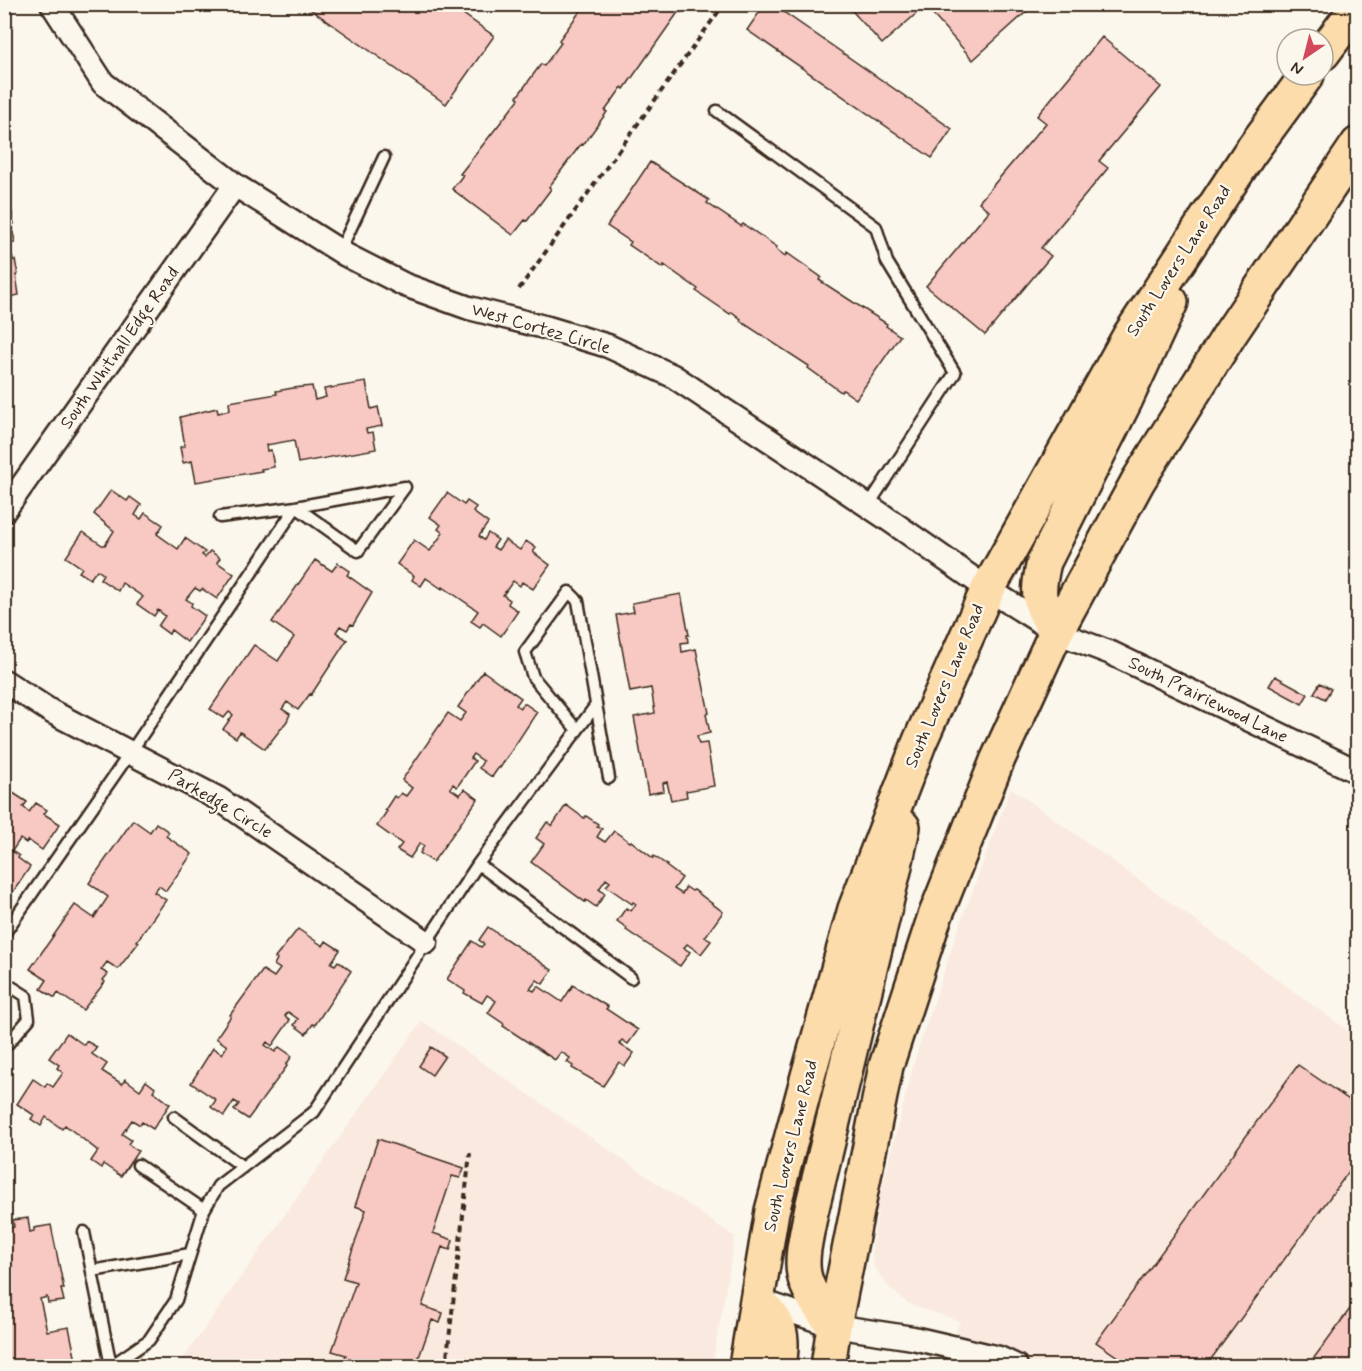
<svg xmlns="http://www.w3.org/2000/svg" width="1362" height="1371" font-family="Mynerve,sans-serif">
  <rect width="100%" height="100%" fill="#fbf7ec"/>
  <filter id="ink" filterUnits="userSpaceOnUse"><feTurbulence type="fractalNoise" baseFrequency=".0167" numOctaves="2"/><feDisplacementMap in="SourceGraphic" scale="12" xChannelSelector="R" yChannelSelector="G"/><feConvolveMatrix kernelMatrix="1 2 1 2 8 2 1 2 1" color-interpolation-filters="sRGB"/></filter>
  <g filter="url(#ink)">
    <!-- built -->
    <path fill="#fae9df" d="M 1011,788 L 1357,1037 L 1357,1366 L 943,1366 L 960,1321 L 926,1310 L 906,1302 L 887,1285 L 873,1265 L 872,1249 L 880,1196 L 915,1059 L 960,924 Z
      M 422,1021 L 735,1237 L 712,1366 L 178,1366 Z"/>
    <!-- building -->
    <path fill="#f8c8c2" stroke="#3b2a1e" stroke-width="1.5" d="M 303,4 L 449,4 L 494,36 L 446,104 Z
      M 588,4 L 687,4 L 681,12 L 679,11 L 624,89 L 622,87 L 605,111 L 607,112 L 583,145 L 581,144 L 549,187 L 551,189 L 527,221 L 525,220 L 513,235 L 452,189 L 463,175 L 460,174 L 519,99 L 517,97 L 541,64 L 544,66 L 561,43 L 559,40 L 584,6 L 586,8 Z
      M 765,4 L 772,4 L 952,129 L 932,158 L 747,30 Z
      M 846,4 L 1035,4 L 973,60 L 925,6 L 882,44 Z
      M 1102,37 L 1161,87 L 1099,161 L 1108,168 L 1041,248 L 1051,256 L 985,335 L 926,286 L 989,211 L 979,202 L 1046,123 L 1037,116 Z
      M 650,162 L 709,200 L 707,203 L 741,226 L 743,224 L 777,247 L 776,249 L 785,256 L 787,253 L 821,277 L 819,280 L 887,324 L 886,326 L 900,336 L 856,399 L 843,390 L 841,392 L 808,368 L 809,366 L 740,321 L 741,319 L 732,312 L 730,314 L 696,291 L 698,289 L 664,265 L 663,268 L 629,245 L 631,242 L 607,226 Z
      M 4,179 L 8,195 L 6,196 L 8,208 L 11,208 L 14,224 L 12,224 L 15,243 L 4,245 Z
      M 12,255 L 13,260 L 15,260 L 18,274 L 16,275 L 19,295 L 4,298 L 4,256 Z
      M 366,382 L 371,409 L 378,407 L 382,426 L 366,429 L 367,433 L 373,432 L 376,449 L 298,463 L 294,440 L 266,445 L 267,451 L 271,450 L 274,467 L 261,469 L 262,471 L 196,482 L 192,461 L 183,463 L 180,447 L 185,446 L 180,417 L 217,408 L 218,413 L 230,410 L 229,402 L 277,394 L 276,391 L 293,388 L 312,386 L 315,400 L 326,397 L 324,389 Z
      M 111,490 L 127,501 L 130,497 L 141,505 L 135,515 L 141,519 L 145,513 L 163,525 L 157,534 L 178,549 L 185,538 L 205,552 L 202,555 L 205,557 L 210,551 L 220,558 L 217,562 L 234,574 L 217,599 L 202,589 L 200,591 L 195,588 L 186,599 L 192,603 L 191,606 L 205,616 L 187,642 L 171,630 L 169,634 L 158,626 L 165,616 L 158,610 L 154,616 L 137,604 L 143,597 L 122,583 L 118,591 L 100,579 L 103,574 L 97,570 L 90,579 L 79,572 L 82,568 L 66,557 L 83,532 L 102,545 L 105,545 L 114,531 L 94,514 Z
      M 447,493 L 464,505 L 467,501 L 476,507 L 473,512 L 488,523 L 479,536 L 484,540 L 488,533 L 498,540 L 493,547 L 498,550 L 505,540 L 520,550 L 526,541 L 536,548 L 533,552 L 550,565 L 533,589 L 522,582 L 520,586 L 513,581 L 503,595 L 510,600 L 508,604 L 518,611 L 501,636 L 483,623 L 480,627 L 471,621 L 478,611 L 443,587 L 442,589 L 426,578 L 421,586 L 412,580 L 414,576 L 397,564 L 414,540 L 430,551 L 443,533 L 438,529 L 441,525 L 430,517 Z
      M 315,560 L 332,571 L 338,563 L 350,571 L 347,575 L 372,593 L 353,625 L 351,624 L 347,630 L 340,626 L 336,632 L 347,640 L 311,695 L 310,694 L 298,710 L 287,702 L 282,709 L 290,714 L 287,721 L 265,749 L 240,732 L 236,738 L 223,729 L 233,715 L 229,712 L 224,718 L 210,709 L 254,645 L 278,661 L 294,637 L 272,622 Z
      M 681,594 L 689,635 L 687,635 L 688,642 L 681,643 L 682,652 L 696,649 L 709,713 L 706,714 L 710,733 L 697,736 L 699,744 L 707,743 L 714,786 L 686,791 L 687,797 L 671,800 L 667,782 L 663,783 L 664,791 L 648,794 L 634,717 L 655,713 L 651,688 L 630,692 L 616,615 L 634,612 L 632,603 Z
      M 483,671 L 521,698 L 516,705 L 520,708 L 524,703 L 537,712 L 500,768 L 499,767 L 492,777 L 479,768 L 483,761 L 473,754 L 470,758 L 475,761 L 457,787 L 453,784 L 450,788 L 460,795 L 464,789 L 478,799 L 433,862 L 420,853 L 424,846 L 420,843 L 410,858 L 397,850 L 402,844 L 377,826 L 387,811 L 385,810 L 394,796 L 397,798 L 401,793 L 406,796 L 412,788 L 402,780 L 448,713 L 460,721 L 466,713 L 458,707 Z
      M 1275,676 L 1308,694 L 1302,704 L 1269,686 Z
      M 1320,683 L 1331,689 L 1325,699 L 1314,693 Z
      M 10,791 L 27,802 L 23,807 L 29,812 L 36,803 L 47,810 L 44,814 L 60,824 L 42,850 L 28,840 L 26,843 L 20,839 L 12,851 L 19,856 L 18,858 L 30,867 L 13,892 L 4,886 L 4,798 Z
      M 566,805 L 584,818 L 586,816 L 598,824 L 597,826 L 602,829 L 597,837 L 605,842 L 614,831 L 630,842 L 631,841 L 653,858 L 654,856 L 667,865 L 666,866 L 682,878 L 674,889 L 682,894 L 686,887 L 692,891 L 694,890 L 723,912 L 705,937 L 711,941 L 701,954 L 687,944 L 684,948 L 690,952 L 680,966 L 626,930 L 627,928 L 617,921 L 626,908 L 631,911 L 636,904 L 633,902 L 632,904 L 606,886 L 610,882 L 606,879 L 599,889 L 605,894 L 596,907 L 586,900 L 585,902 L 531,862 L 544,844 L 536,838 L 547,822 L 552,826 Z
      M 133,820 L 150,832 L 156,823 L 169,832 L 166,836 L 192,854 L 166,891 L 159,886 L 154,892 L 166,900 L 137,941 L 139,942 L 118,969 L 107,962 L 101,970 L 108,974 L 103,980 L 105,982 L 83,1010 L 58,993 L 55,998 L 41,989 L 47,980 L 30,969 L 75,905 L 94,918 L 108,897 L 89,883 Z
      M 488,927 L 552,970 L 543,984 L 537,980 L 530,989 L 534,991 L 538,986 L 562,1002 L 573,985 L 608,1007 L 606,1009 L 638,1030 L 628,1044 L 622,1040 L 619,1044 L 634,1053 L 625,1066 L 619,1062 L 603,1086 L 572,1068 L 573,1066 L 567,1062 L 570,1058 L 561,1052 L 555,1060 L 503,1026 L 504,1024 L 488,1013 L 496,1001 L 487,995 L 482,1003 L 464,993 L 465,991 L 447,979 L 472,941 L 481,947 L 484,944 L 479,940 Z
      M 298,929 L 323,946 L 326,941 L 340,950 L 331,963 L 335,965 L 338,961 L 351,971 L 315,1025 L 313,1024 L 306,1034 L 294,1025 L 298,1019 L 288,1012 L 285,1016 L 290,1020 L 272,1046 L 267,1042 L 265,1045 L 275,1052 L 279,1047 L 292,1056 L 286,1065 L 287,1066 L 248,1119 L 234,1110 L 239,1104 L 234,1101 L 224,1116 L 211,1107 L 216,1100 L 191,1083 L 213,1048 L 222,1054 L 227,1046 L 216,1038 L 231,1016 L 230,1015 L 263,970 L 274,977 L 280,969 L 274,965 L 277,959 L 275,958 Z
      M 67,1033 L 84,1045 L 86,1041 L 97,1047 L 92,1054 L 107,1064 L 102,1071 L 122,1084 L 125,1079 L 140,1090 L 146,1081 L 155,1088 L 153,1091 L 170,1104 L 153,1129 L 142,1122 L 140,1125 L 132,1120 L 122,1134 L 131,1140 L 128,1144 L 138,1151 L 121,1176 L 103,1164 L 101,1168 L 91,1161 L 98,1151 L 65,1125 L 62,1129 L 46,1117 L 41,1126 L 31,1119 L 34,1115 L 17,1104 L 33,1079 L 45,1087 L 47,1083 L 53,1087 L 63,1073 L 57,1068 L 59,1065 L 49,1058 Z
      M 431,1047 L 445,1056 L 432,1075 L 419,1066 Z
      M 1298,1065 L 1358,1106 L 1358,1159 L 1206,1366 L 1131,1366 L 1096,1342 Z
      M 378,1139 L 464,1168 L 460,1178 L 452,1176 L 433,1233 L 453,1240 L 450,1250 L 442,1247 L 422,1306 L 443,1313 L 440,1323 L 432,1320 L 416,1366 L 342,1366 L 346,1355 L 332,1351 L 356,1282 L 343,1278 L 366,1210 L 355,1206 Z
      M 28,1218 L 30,1232 L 34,1231 L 34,1228 L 51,1225 L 64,1289 L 61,1289 L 64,1301 L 48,1303 L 47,1297 L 40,1299 L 47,1331 L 69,1327 L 77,1366 L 4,1366 L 4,1229 L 14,1227 L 13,1220 Z
      M 1358,1298 L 1358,1366 L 1308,1366 Z"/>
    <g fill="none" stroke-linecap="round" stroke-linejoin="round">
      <!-- service casing -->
      <g stroke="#3b2a1e" stroke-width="15">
        <path id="service" d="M 717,111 L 876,227 L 887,262 L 955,373 L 868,506
          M 340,251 L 384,157
          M 577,730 L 533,677 L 525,652 L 569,592 L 578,601 L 609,778
          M 478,864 L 631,978
          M 4,934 L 130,753 L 296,507 L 358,551 L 405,487 L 296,507 L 220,517
          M 4,982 L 26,996 L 29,1019 L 4,1048
          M 174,1117 L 243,1167
          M 138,1165 L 204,1210
          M 84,1232 L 111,1366
          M 92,1271 L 190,1254
          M 111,1366 L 149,1340 L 176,1300 L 204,1210 L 218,1186 L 314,1112 L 478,864 L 596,705"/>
      </g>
      <!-- minor casing -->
      <g stroke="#3b2a1e" stroke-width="27">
        <path id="minor" d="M 52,4 L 103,83 L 235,185 L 346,255 L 405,285 L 469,308 L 548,328 L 608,346 L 673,376 L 885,517 L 988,589 L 1056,632 L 1111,653 L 1358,772
          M 4,511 L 235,185
          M 4,681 L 52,712 L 219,799 L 426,942
          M 758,1300 L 834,1326 L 913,1338 L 999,1358 L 1016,1366"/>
      </g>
      <!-- primary casing -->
      <g stroke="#3b2a1e" stroke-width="38">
        <path id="primary" d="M 1323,53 L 1358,6
          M 1056,632 C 1038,602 1036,596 1044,562 L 1125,401 L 1171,302
          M 757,1300 C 781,1323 784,1333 779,1366
          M 834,1326 C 796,1277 799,1271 811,1212 L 894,870 L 903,827
          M 746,1366 L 772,1211 L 808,1076 L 855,909 L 920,741 L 988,589 L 1130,335 L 1249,154 L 1307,75
          M 828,1366 L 834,1326 L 886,1066 L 934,919 L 997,761 L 1056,632 L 1138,481 L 1230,334 L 1358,144"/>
      </g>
      <!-- path -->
      <path stroke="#3b2a1e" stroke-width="4" stroke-dasharray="6 4.5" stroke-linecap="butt" d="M 519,289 L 724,4
        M 446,1366 L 470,1153"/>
      <!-- service -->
      <use href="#service" stroke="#fbf7ec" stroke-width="10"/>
      <!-- minor -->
      <use href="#minor" stroke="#fbf7ec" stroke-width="22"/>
      <!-- primary -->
      <use href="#primary" stroke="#fddcac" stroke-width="33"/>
    </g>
  </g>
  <g text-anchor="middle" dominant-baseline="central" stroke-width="4.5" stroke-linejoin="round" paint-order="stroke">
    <!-- street labels -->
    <g font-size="18" fill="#3b2a1e" stroke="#fbf7ec">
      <text transform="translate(1179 261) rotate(-57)">South Lovers Lane Road</text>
      <text transform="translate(541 329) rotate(16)">West Cortez Circle</text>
      <text transform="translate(120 348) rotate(-55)">South Whitnall Edge Road</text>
      <text transform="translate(945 686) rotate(-67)">South Lovers Lane Road</text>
      <text transform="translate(1208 700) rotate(26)">South Prairiewood Lane</text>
      <text transform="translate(220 804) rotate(31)">Parkedge Circle</text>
      <text transform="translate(791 1146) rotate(-76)">South Lovers Lane Road</text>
    </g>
  </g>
  <!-- margin -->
  <rect width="1362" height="1371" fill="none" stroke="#fbf7ec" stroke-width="24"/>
  <rect x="12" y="12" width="1338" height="1347" fill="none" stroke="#3b2a1e" stroke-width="2" filter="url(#ink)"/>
  <!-- north arrow -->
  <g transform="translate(1305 57) rotate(215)"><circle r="28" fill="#fbf7ec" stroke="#aea59a" stroke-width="1.5"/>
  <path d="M0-4.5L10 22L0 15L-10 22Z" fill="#d1495b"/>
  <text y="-9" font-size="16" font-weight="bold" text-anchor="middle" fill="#3b2a1e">N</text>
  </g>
</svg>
